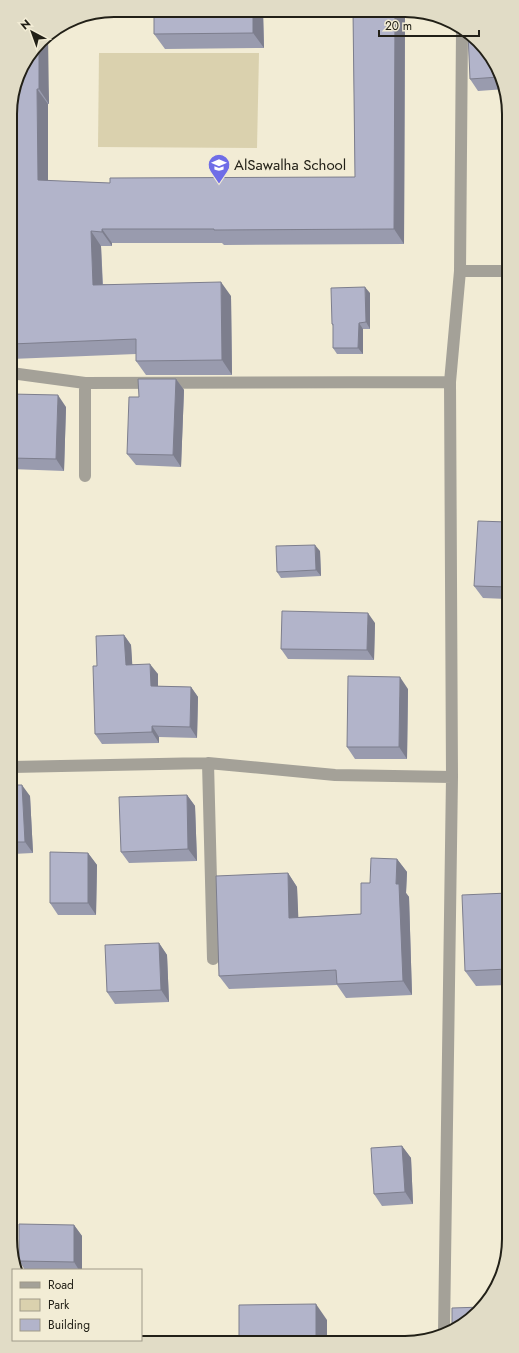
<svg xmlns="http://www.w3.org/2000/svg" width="519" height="1353" font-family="Jost,sans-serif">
  <rect width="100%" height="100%" fill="#f2ecd5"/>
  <!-- green -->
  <path fill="#dad1ae" d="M 99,53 L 259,53 L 257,148 L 98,147 Z"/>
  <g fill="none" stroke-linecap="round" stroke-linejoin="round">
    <!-- minor -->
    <path stroke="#a4a198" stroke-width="12" d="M 460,271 L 506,271
      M 11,373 L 85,383 L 450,382
      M 85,476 L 85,383
      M 208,763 L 213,959
      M 12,767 L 208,763 L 335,775 L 452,777
      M 444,1332 L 452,777 L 450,382 L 460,271 L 462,30"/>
  </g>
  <!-- wall -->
  <path fill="#999bae" d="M 263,11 L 264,48 L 165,49 L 154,34 Z
    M 353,12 L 405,12 L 404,244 L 224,245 L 222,243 L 112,243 L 112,246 L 101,246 L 103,284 L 231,296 L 232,375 L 146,375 L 136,361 L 136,354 L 11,359 L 10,107 L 45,36 L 49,104 L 48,104 L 48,181 L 110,183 L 355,177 Z
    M 474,36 L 506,87 L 506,89 L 478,91 L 470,79 Z
    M 370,293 L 370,329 L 363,329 L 363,354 L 337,354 L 333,348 L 333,326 L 332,324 Z
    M 176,379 L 184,390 L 181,467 L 136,465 L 127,454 L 139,397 Z
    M 11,394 L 66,407 L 64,471 L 11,469 Z
    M 507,522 L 507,599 L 483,598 L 474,586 Z
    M 320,551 L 321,576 L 281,578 L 277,572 Z
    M 375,623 L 374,660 L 288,659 L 281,649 Z
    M 124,635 L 131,645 L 132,664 L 158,674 L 158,686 L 191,687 L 198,697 L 197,738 L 159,737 L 159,743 L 102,744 L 95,734 L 97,666 Z
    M 408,689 L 407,759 L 355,759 L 347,747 Z
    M 12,785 L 30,796 L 33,853 L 12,854 Z
    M 187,795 L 195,806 L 197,861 L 129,863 L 121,852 Z
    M 88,853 L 97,865 L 96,915 L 58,915 L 50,903 Z
    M 397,859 L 407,872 L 406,893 L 409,897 L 412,995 L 346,998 L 337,985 L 229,989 L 219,976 L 288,873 L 297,887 L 298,917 L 361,914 L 370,883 Z
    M 508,893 L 508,985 L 476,986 L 465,971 Z
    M 159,943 L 167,955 L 169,1002 L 115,1004 L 107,992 Z
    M 402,1146 L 411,1158 L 413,1204 L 382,1206 L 374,1194 Z
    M 74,1225 L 82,1236 L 82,1270 L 25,1270 L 19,1261 Z"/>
  <!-- shaded-wall -->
  <path fill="#7d7e8d" d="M 253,11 L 263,11 L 264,48 L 253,33 Z
    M 395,12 L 405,12 L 404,244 L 394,229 Z
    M 48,34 L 49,104 L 39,89 L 39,45 L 45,36 Z
    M 37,89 L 48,104 L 48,195 L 38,180 Z
    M 102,229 L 112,243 L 112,246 L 102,232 Z
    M 91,231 L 101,246 L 103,299 L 93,285 Z
    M 221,282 L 231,296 L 232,375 L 222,360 Z
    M 365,287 L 370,293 L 370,329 L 366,322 Z
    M 359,323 L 363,329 L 363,354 L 358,348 Z
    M 176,379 L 184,390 L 181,467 L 173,455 Z
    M 58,395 L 66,407 L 64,471 L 56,459 Z
    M 315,545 L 320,551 L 321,576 L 316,570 Z
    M 368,613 L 375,623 L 374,660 L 367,650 Z
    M 124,635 L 131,645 L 133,675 L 126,665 Z
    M 150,664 L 158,674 L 158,697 L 151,686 Z
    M 400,677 L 408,689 L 407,759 L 399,747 Z
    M 191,687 L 198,697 L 197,738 L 190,727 Z
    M 152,726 L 159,737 L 159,743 L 152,732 Z
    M 22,785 L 30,796 L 33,853 L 25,842 Z
    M 187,795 L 195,806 L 197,861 L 188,849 Z
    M 88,853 L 97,865 L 96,915 L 88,903 Z
    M 397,859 L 407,872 L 406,893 L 409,897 L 412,995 L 403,981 L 396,884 Z
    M 288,873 L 297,887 L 299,932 L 289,918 Z
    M 159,943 L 167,955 L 169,1002 L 161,990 Z
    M 402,1146 L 411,1158 L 413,1204 L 405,1192 Z
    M 74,1225 L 82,1236 L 82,1270 L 79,1270 L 74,1262 Z
    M 316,1304 L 327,1320 L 327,1340 L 316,1340 Z"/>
  <!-- building -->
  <path fill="#b2b4ca" stroke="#7d7e8d" d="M 154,10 L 253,11 L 253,33 L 154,34 Z
    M 353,12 L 395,12 L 394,229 L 214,230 L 214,229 L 102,229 L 102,232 L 91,231 L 93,285 L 221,282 L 222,360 L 136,361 L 136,339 L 11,344 L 10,107 L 21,68 L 39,45 L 39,89 L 37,89 L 38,180 L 110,183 L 110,178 L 355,177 Z
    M 468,33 L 474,36 L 499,77 L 470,79 Z
    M 365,287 L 366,322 L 359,323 L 358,348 L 333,348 L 333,324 L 332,324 L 331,288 Z
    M 138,379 L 176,379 L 173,455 L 127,454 L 129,397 L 139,397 Z
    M 11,394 L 58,395 L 56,459 L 11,458 Z
    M 478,521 L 507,522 L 507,587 L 474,586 Z
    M 315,545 L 316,570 L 277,572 L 276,546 Z
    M 282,611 L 368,613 L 367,650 L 281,649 Z
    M 124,635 L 126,665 L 150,664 L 151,686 L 191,687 L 190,727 L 152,726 L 152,732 L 95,734 L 93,666 L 97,666 L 96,636 Z
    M 348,676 L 400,677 L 399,747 L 347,747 Z
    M 12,785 L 22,785 L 25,842 L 12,842 Z
    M 187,795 L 188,849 L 121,852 L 119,797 Z
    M 50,852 L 88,853 L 88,903 L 50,903 Z
    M 371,858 L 397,859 L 396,884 L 399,884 L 403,981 L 337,984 L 336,970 L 219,976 L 216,876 L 288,873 L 289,918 L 361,914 L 361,883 L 370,883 Z
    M 508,893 L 508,969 L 465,971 L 462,895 Z
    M 159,943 L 161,990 L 107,992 L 105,945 Z
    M 402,1146 L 405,1192 L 374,1194 L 371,1148 Z
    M 19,1224 L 74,1225 L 74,1262 L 19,1261 Z
    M 316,1304 L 316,1340 L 239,1340 L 239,1305 Z
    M 483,1307 L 452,1327 L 452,1308 Z"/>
  <!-- icons -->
  <defs>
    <g id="school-pin" transform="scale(1.15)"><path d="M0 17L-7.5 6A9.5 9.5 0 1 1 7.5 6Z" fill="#6f6de7" stroke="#f2ecd5"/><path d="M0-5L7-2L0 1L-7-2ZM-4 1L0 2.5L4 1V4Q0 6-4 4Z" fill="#fff"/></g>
  </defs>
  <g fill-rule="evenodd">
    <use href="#school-pin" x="219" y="165"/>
  </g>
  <g text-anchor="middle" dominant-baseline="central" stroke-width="3.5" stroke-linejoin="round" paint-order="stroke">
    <!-- poi labels -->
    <g font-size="15" fill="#222017" stroke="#f2ecd5" text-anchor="start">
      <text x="234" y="165">AlSawalha School</text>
    </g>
  </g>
  <!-- crop -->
  <path d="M0 0H519V1353H0ZM114 17H405A97 97 0 0 1 502 114V1239A97 97 0 0 1 405 1336H114A97 97 0 0 1 17 1239V114A97 97 0 0 1 114 17Z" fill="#e1dcc6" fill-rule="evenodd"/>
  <path fill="none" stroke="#222017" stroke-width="2" d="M114 17H405A97 97 0 0 1 502 114V1239A97 97 0 0 1 405 1336H114A97 97 0 0 1 17 1239V114A97 97 0 0 1 114 17Z"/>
  <!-- legend -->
  <rect x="12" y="1269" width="130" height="72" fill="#f2ecd5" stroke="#9f9a89"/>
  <rect x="20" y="1282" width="20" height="6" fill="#a4a198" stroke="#9f9a89"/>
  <text x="48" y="1289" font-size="12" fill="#222017">Road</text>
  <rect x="20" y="1299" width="20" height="12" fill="#dad1ae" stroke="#9f9a89"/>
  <text x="48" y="1309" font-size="12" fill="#222017">Park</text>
  <rect x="20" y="1319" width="20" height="12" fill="#b2b4ca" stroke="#9f9a89"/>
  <text x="48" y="1329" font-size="12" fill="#222017">Building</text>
  <!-- north arrow -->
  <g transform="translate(32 32) rotate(319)" stroke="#f2ecd5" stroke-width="3" paint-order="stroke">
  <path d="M0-3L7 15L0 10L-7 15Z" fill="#222017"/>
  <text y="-6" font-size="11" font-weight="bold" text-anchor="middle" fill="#222017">N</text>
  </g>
  <!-- scale -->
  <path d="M379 30v6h100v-6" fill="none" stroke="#222017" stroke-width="2"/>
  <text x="385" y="30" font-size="12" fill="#222017" stroke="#f2ecd5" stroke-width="3" paint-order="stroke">20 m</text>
</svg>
